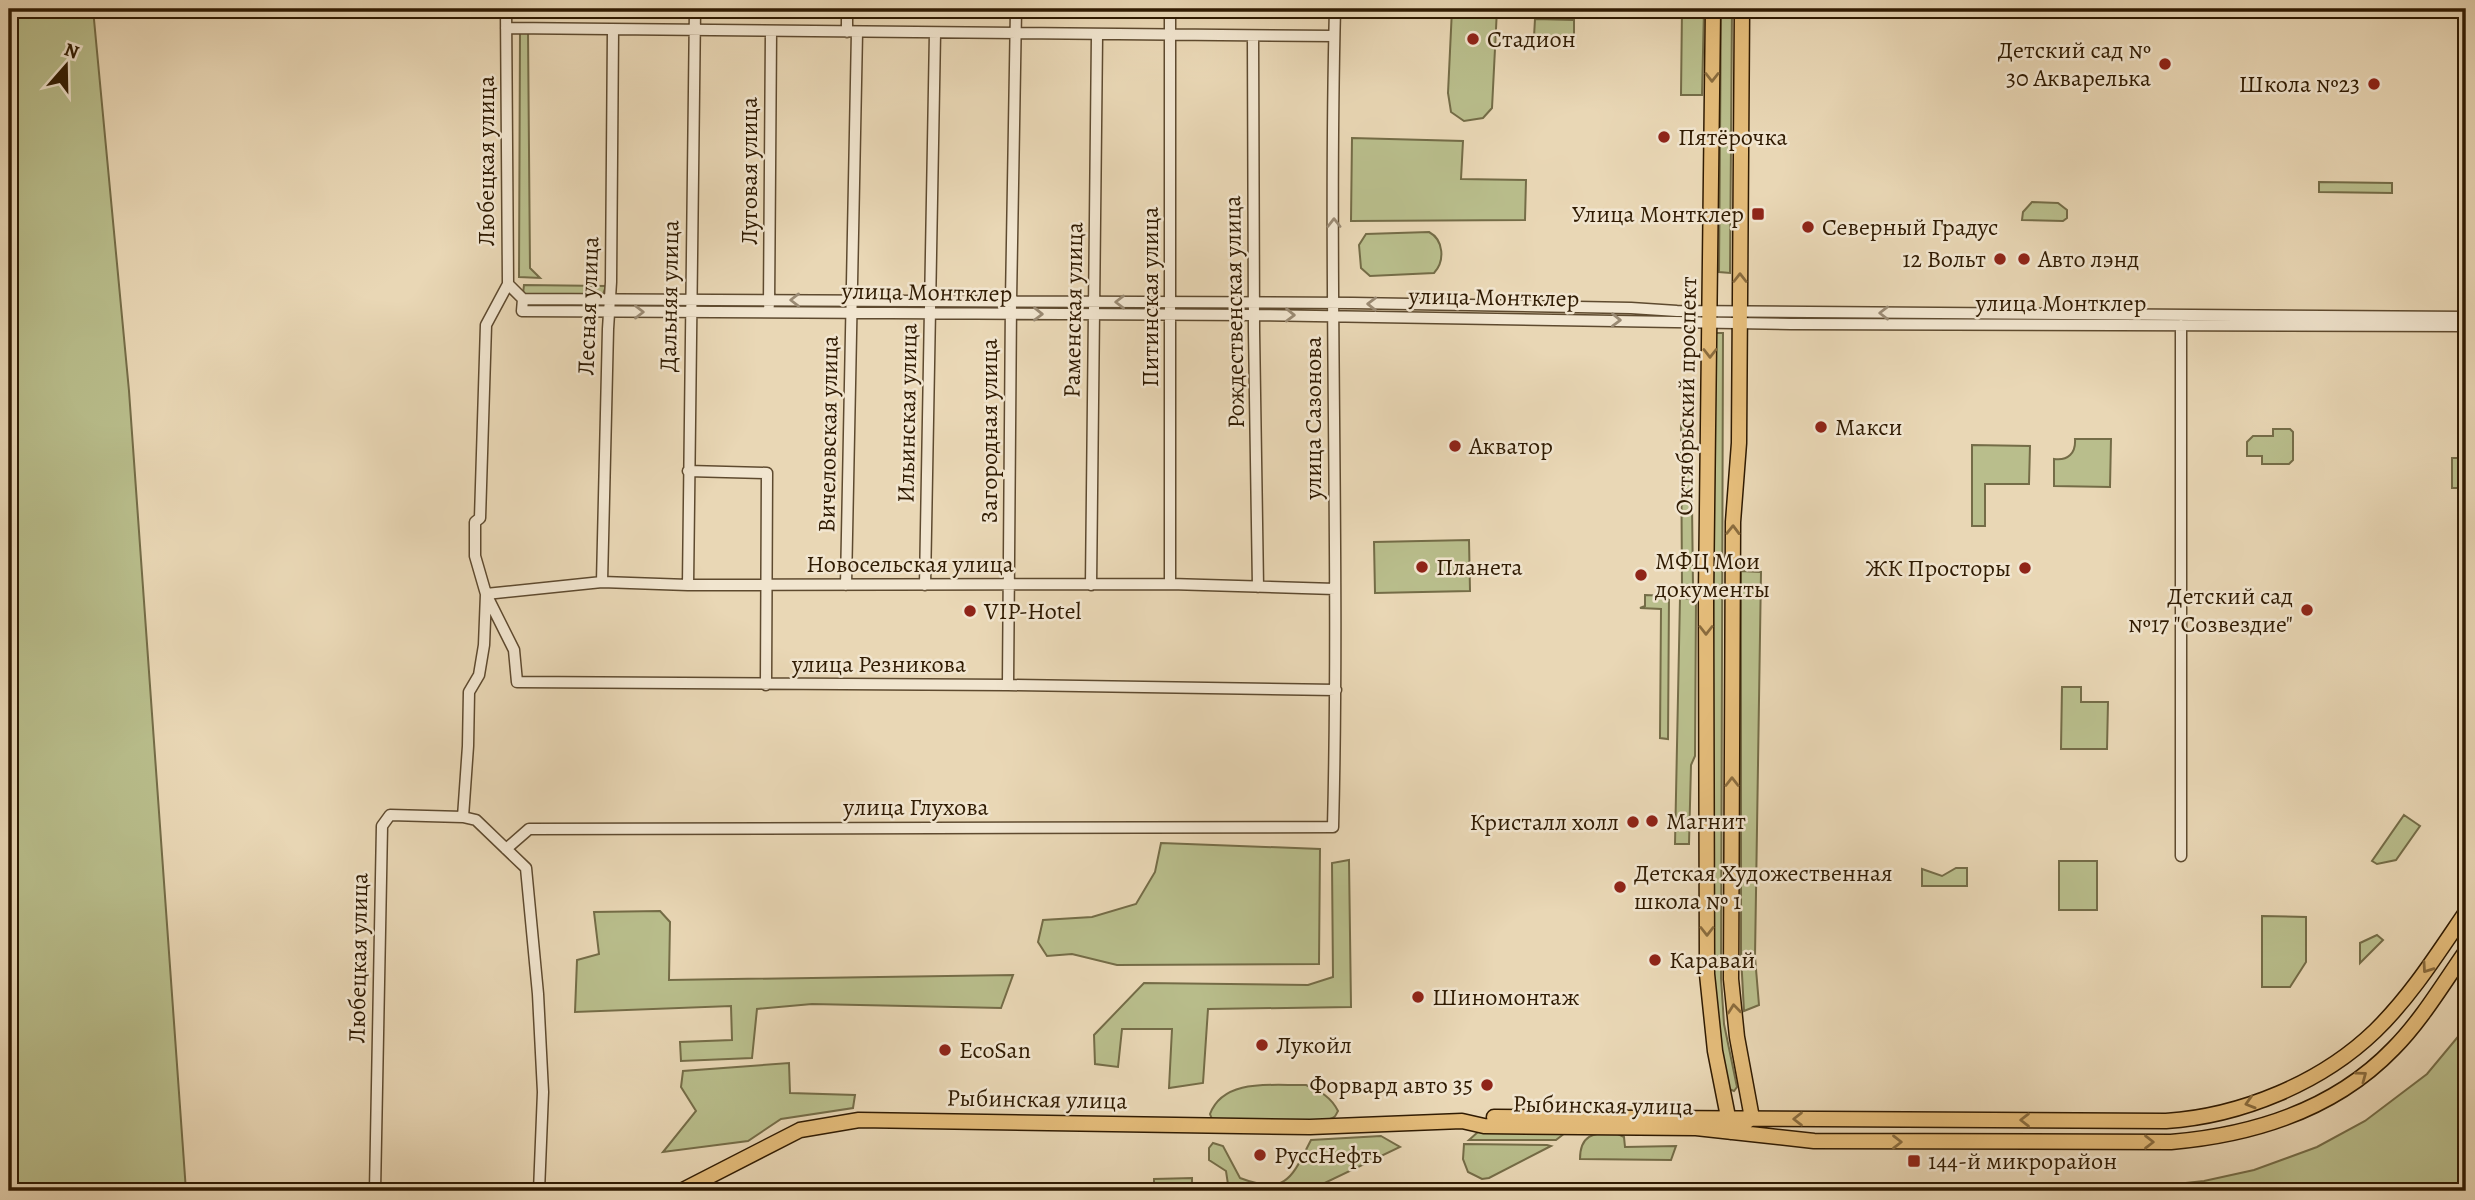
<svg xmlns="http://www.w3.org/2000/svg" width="2475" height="1200" font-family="Alegreya,serif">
  <rect width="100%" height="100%" fill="#e9d7b5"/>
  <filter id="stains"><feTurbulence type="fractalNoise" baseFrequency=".00286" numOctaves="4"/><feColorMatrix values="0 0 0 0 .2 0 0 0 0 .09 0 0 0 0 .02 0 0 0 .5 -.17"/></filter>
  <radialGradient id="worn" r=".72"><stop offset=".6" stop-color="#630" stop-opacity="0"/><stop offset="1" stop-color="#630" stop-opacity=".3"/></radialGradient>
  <!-- green -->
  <path fill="#b9be8c" stroke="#746c47" stroke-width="2" d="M 9,9 L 93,9 L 129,391 L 186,1191 L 9,1191 Z
    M 1452,9 L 1497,9 L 1492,108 L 1483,118 L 1464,121 L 1451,112 L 1448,93 Z
    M 1682,9 L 1704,9 L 1702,95 L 1681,95 Z
    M 1721,9 L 1732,9 L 1730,273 L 1719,272 Z
    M 1535,19 L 1574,20 L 1574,38 L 1534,37 Z
    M 520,32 L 528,32 L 530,268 L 540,278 L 519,277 Z
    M 1352,138 L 1463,141 L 1461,179 L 1526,180 L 1525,220 L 1351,221 Z
    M 2319,182 L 2392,183 L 2392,193 L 2319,192 Z
    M 2032,202 L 2058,203 L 2067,210 L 2067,218 L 2063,221 L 2022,220 L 2023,212 Z
    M 1429,232 C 1444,240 1445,261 1434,273 L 1370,276 L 1361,268 L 1359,245 L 1366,234 Z
    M 524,285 L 606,286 L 603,294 L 523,294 Z
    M 1715,333 L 1723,333 L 1721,978 L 1724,1024 L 1737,1087 L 1734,1091 L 1729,1089 L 1716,1030 L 1711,975 Z
    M 1681,424 L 1691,424 L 1693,586 L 1682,586 Z
    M 2273,429 L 2290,429 L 2293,432 L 2293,460 L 2289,464 L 2262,464 L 2262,456 L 2247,456 L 2247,442 L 2253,436 L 2273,436 Z
    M 2075,439 L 2111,439 L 2110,487 L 2054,486 L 2054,459 C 2068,461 2076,453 2075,439 Z
    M 1972,445 L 2030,446 L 2029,484 L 1985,484 L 1985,526 L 1972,526 Z
    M 2452,458 L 2466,458 L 2466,488 L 2452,488 Z
    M 1469,540 L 1470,591 L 1375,593 L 1374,542 Z
    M 1741,571 L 1761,572 L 1755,957 L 1759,1005 L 1744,1011 L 1741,956 Z
    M 1645,595 L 1669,596 L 1668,739 L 1660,738 L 1661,609 L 1640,608 L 1645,606 Z
    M 1680,598 L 1696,599 L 1695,756 L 1691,765 L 1689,844 L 1675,844 Z
    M 2062,687 L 2081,687 L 2081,702 L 2108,702 L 2107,749 L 2061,749 Z
    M 2404,815 L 2420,826 L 2396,860 L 2377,864 L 2372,861 Z
    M 1161,843 L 1320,849 L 1319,964 L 1117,965 L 1072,954 L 1047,956 L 1038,942 L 1043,920 L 1092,917 L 1136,904 L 1155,872 Z
    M 1349,860 L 1351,1007 L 1208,1009 L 1203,1083 L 1169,1088 L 1172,1029 L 1122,1029 L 1118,1067 L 1095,1064 L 1094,1035 L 1144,983 L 1308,985 L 1333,977 L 1332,863 Z
    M 2059,861 L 2097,861 L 2097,910 L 2059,910 Z
    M 1956,868 L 1967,868 L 1967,886 L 1922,886 L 1922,869 L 1942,876 Z
    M 660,911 L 670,922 L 669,980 L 1013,975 L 1001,1008 L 812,1004 L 757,1009 L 752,1058 L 681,1061 L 680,1042 L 732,1040 L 731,1006 L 575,1012 L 577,960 L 599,954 L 594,912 Z
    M 2262,916 L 2306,917 L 2306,962 L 2290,987 L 2262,987 Z
    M 2377,935 L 2383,940 L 2360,963 L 2360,943 Z
    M 2466,1027 L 2466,1191 L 1896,1191 L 2121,1190 L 2204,1181 L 2254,1170 L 2317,1147 L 2365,1121 L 2427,1074 Z
    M 789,1063 L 790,1093 L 855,1095 L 853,1108 L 781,1119 L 748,1141 L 663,1152 L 696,1111 L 681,1087 L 683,1071 Z
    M 1306,1085 C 1320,1091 1331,1097 1338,1111 C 1335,1116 1336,1117 1330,1119 C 1311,1127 1237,1120 1212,1119 L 1210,1114 C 1224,1077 1275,1086 1306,1085 Z
    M 1479,1131 L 1565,1133 L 1556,1140 L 1469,1140 Z
    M 1614,1132 L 1624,1137 L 1625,1147 L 1676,1146 L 1671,1160 L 1580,1159 C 1580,1135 1593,1133 1614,1132 Z
    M 1381,1136 L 1400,1147 L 1308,1191 L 1229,1191 L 1226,1171 L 1209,1160 L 1209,1148 L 1213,1143 L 1223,1146 L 1240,1178 C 1287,1196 1292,1177 1311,1140 Z
    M 1464,1144 L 1547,1145 L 1551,1146 L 1489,1178 L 1482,1179 L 1468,1172 L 1463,1159 Z
    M 1192,1178 L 1192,1191 L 1154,1191 L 1154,1179 Z"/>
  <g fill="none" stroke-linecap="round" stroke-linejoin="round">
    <!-- minor casing -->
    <g stroke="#5e4a2f" stroke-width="13">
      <path id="minor" d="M 847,9 L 847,32
        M 506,28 L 1334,36
        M 1253,37 L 1254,331 L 1258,587
        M 508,284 L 523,299 L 522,311 L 1254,315 L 1791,324 L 2466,326
        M 523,299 L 1353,303 L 1631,308 L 1677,311 L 2466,317
        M 769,305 L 771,31
        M 2181,325 L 2181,856
        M 688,471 L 767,473 L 766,685
        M 602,582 L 608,329 L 611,282 L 613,30
        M 1170,584 L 1170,9
        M 688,585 L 695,9
        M 846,585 L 857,32
        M 925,585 L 935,33
        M 1091,585 L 1097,36
        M 1335,589 L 1170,584 L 688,585 L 602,582 L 486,594 L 514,650 L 517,682 L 1008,685 L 1336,690
        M 1008,685 L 1011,301 L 1016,9
        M 463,817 L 468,746 L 469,692 L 479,675 L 484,645 L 486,594 L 475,556 L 475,522 L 480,518 L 486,325 L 508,284 L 506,9
        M 506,849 L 529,829 L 1333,827 C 1340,554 1328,281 1335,9
        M 375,1191 L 382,826 L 390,815 L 463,817 L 476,820 L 526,868 L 538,994 L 543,1092 L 539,1191"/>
    </g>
    <!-- major casing -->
    <g stroke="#301b02" stroke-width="17">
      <path id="major" d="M 1713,9 L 1706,595 L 1707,974 L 1715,1051 L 1731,1132
        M 1494,1117 L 2166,1121 C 2241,1116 2321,1083 2375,1031 C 2411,996 2438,953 2466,912
        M 1731,1132 L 1752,1118 L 1737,1037 L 1731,979 L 1733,522 L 1739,443 L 1742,9
        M 681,1191 L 800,1130 L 859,1120 L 1310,1127 L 1462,1121 L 1484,1126 L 1696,1128 L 1814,1141 L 2171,1142 C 2253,1135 2334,1110 2393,1049 C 2421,1021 2443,984 2466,951"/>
    </g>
    <!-- minor -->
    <use href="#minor" stroke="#f1e5cf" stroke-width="10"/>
    <!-- major -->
    <use href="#major" stroke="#e4bc7a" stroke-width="14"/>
  </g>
  <!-- one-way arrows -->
  <defs><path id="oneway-chevron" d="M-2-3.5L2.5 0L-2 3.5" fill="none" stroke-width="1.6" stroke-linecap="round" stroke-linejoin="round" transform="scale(1.75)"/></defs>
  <g stroke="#8a6c3e">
    <use href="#oneway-chevron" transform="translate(1712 77) rotate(90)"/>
    <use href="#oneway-chevron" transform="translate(1740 278) rotate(-90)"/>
    <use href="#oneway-chevron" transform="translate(1710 353) rotate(90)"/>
    <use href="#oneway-chevron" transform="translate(1733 530) rotate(-89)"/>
    <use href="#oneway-chevron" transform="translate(1706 630) rotate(90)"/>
    <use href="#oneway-chevron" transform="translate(1732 782) rotate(-90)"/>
    <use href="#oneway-chevron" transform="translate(1707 931) rotate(90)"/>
    <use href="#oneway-chevron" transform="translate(2427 968) rotate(125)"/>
    <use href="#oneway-chevron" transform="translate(1734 1009) rotate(-96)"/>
    <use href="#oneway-chevron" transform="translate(2362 1076) rotate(-37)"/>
    <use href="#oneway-chevron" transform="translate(2250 1103) rotate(163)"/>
    <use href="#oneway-chevron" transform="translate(1798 1119) rotate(-180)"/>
    <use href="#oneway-chevron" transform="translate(2025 1120) rotate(-180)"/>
    <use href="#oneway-chevron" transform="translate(1897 1142)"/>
    <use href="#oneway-chevron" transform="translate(2149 1142)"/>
  </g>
  <g stroke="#9a8a73">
    <use href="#oneway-chevron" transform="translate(1334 223) rotate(-90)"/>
    <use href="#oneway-chevron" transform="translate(795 300) rotate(-180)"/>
    <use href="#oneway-chevron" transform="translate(1120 302) rotate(-180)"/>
    <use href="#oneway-chevron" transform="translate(1372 304) rotate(-179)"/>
    <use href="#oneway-chevron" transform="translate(639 312)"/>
    <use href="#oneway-chevron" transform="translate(1884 313) rotate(-180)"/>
    <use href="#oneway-chevron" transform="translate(1038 314) rotate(1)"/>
    <use href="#oneway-chevron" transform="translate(1290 315) rotate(1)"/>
    <use href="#oneway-chevron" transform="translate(1616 320) rotate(1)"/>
  </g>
  <!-- markers -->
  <g fill="#8f2418" stroke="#f1e5cf" stroke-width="2.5">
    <circle cx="1473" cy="39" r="7"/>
    <circle cx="2165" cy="64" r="7"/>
    <circle cx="2374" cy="84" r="7"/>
    <circle cx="1664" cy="137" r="7"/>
    <rect x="1751" y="207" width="14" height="14" rx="3.5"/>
    <circle cx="1808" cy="227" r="7"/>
    <circle cx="2000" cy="259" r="7"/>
    <circle cx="2024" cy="259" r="7"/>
    <circle cx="1821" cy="427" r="7"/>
    <circle cx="1455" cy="446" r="7"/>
    <circle cx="1422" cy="567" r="7"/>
    <circle cx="2025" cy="568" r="7"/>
    <circle cx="1641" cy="575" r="7"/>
    <circle cx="2307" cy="610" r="7"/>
    <circle cx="970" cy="611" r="7"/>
    <circle cx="1652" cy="821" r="7"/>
    <circle cx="1633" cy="822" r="7"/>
    <circle cx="1620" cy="887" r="7"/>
    <circle cx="1655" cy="960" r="7"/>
    <circle cx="1418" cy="997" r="7"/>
    <circle cx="1262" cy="1045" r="7"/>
    <circle cx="945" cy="1050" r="7"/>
    <circle cx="1487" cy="1085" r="7"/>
    <circle cx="1260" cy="1155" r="7"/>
    <rect x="1907" y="1154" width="14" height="14" rx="3.5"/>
  </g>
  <g text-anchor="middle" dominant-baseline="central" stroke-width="5" stroke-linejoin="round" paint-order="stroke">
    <!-- poi labels -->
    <g font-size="24" fill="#301b02" stroke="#f1e5cf" text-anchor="start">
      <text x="1487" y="39">Стадион</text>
      <text x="2151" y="50" text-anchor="end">Детский сад №<tspan x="2151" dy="28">30 Акварелька</tspan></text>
      <text x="2360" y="84" text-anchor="end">Школа №23</text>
      <text x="1678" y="137">Пятёрочка</text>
      <text x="1744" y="214" text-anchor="end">Улица Монтклер</text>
      <text x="1822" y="227">Северный Градус</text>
      <text x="1986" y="259" text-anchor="end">12 Вольт</text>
      <text x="2038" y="259">Авто лэнд</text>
      <text x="1835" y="427">Макси</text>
      <text x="1469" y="446">Акватор</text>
      <text x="1655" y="561">МФЦ Мои<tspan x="1655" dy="28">документы</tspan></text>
      <text x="1436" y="567">Планета</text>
      <text x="2011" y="568" text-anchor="end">ЖК Просторы</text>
      <text x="2293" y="596" text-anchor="end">Детский сад<tspan x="2293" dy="28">№17 "Созвездие"</tspan></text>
      <text x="984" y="611">VIP-Hotel</text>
      <text x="1666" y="821">Магнит</text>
      <text x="1619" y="822" text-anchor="end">Кристалл холл</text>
      <text x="1634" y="873">Детская Художественная<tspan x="1634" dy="28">школа № 1</tspan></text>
      <text x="1669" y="960">Каравай</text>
      <text x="1432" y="997">Шиномонтаж</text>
      <text x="1276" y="1045">Лукойл</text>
      <text x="959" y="1050">EcoSan</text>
      <text x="1473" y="1085" text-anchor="end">Форвард авто 35</text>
      <text x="1274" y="1155">РуссНефть</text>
      <text x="1928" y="1161">144-й микрорайон</text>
    </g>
    <!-- street labels -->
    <g font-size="24" fill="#301b02" stroke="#f1e5cf">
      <text transform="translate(486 161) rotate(-90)">Любецкая улица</text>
      <text transform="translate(749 171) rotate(-90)">Луговая улица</text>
      <text transform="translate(927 292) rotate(1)">улица Монтклер</text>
      <text transform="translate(669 296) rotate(-89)">Дальняя улица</text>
      <text transform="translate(1150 297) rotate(-90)">Питинская улица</text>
      <text transform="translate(1494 297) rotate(1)">улица Монтклер</text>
      <text x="2061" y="303">улица Монтклер</text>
      <text transform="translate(588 306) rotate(-88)">Лесная улица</text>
      <text transform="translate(1073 310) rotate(-89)">Раменская улица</text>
      <text transform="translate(1234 312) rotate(-91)">Рождественская улица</text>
      <text transform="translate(1686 396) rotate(-89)">Октябрьский проспект</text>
      <text transform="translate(907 413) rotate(-89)">Ильинская улица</text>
      <text transform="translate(1313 418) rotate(-90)">улица Сазонова</text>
      <text transform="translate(989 431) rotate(-90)">Загородная улица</text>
      <text transform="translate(828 434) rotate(-89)">Вичеловская улица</text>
      <text x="910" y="564">Новосельская улица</text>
      <text x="879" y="664">улица Резникова</text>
      <text x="916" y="807">улица Глухова</text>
      <text transform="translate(358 958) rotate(-89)">Любецкая улица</text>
      <text transform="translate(1037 1099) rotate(1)">Рыбинская улица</text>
      <text transform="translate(1603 1105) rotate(1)">Рыбинская улица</text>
    </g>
  </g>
  <!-- margin -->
  <rect width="2475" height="1200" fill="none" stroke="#e9d7b5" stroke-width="35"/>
  <rect x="10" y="10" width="2454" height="1179" fill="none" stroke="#301b02" stroke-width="3.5"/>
  <rect x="18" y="18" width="2440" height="1165" fill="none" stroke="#301b02" stroke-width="2"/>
  <!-- north arrow -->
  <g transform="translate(66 66) rotate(20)" stroke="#f1e5cf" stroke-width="5" paint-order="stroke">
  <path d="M0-5L12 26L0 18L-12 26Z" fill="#301b02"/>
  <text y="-10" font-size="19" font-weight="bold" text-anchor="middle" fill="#301b02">N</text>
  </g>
  <rect width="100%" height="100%" filter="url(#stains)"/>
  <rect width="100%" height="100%" fill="url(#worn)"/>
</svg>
